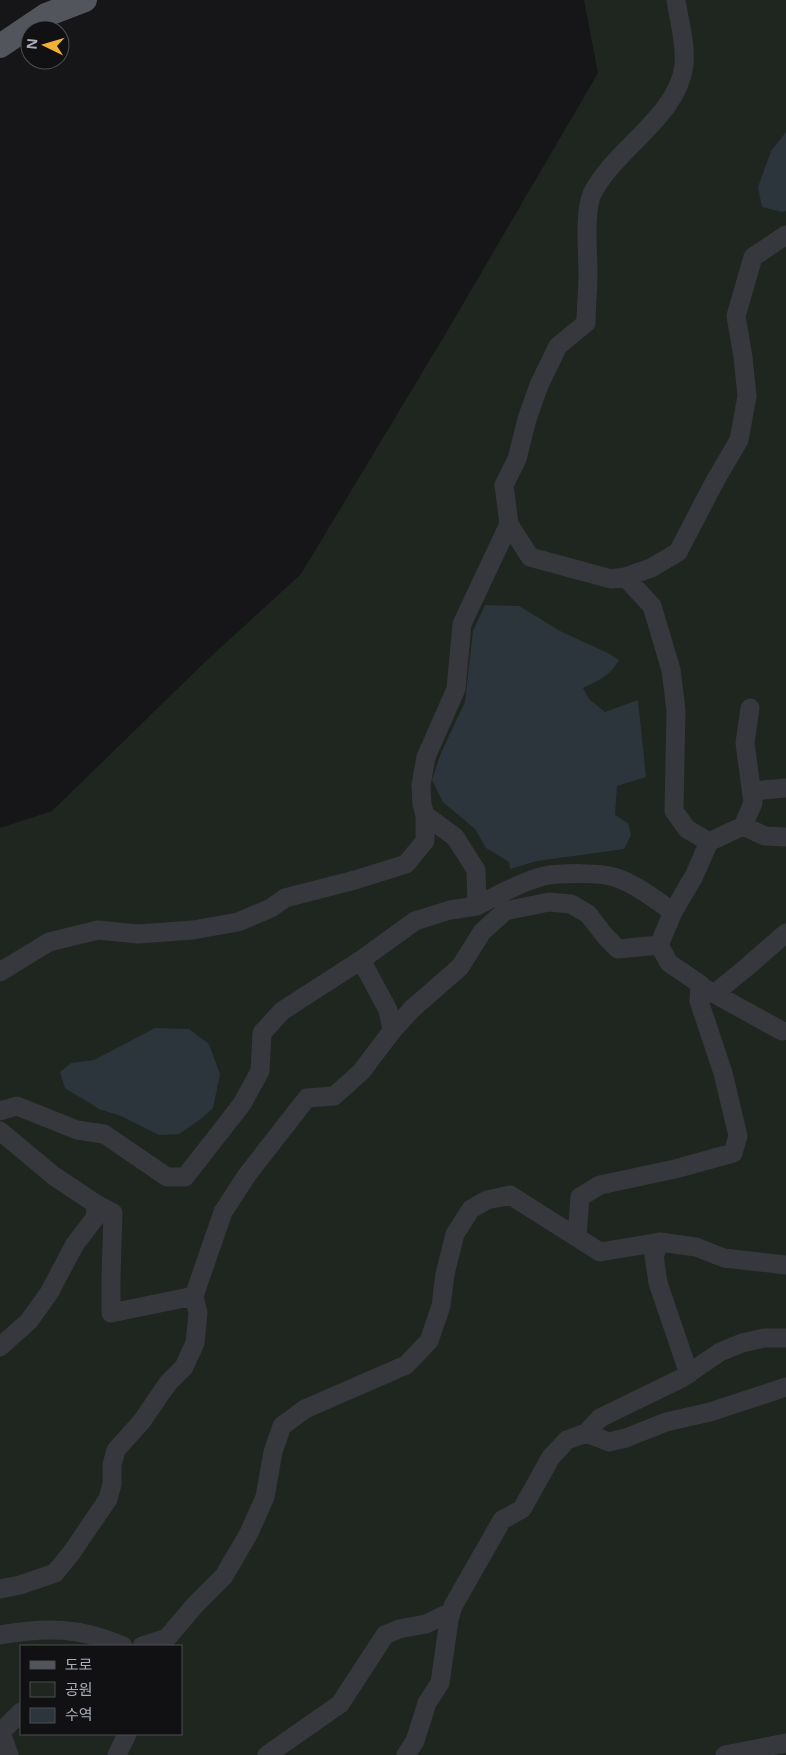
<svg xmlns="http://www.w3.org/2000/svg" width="786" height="1755" font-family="'Noto Sans','Noto Sans KR',sans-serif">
  <rect width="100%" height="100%" fill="#161618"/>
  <!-- green -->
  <path fill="#1e261f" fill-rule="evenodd" d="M 584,0 L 786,0 L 786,1755 L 0,1755 L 0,828 L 52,811 L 205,662 L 301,574 L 449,328 L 598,73 ZM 21,1646 L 181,1646 L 181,1734 L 21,1734 Z"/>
  <!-- water -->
  <path fill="#2c353c" d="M 786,132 L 786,211 L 782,212 L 762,207 L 758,187 L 771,151 Z
    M 485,605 L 519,606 L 562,632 L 610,654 L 619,660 C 609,677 599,680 583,688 L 589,699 L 605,712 L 638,700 L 646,777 L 617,786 L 615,815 L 628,823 L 631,835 L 624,849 L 537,861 L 510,869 L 509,862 L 486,848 L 475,829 L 443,802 L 432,780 L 441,753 L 465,702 L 473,631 Z
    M 155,1028 L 189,1029 L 209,1044 L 220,1074 L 213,1108 L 202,1118 L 179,1134 L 159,1135 L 121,1116 L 99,1109 L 65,1088 L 60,1072 L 71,1063 L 94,1060 Z"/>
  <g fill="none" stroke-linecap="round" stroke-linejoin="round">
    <!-- minor -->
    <path stroke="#37383d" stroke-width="19" d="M 509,524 L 530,557 L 611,579 L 625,577 L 652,606 L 671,670 L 676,710 L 674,811 L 687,829 L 709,842
      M 625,577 L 651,568 L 678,552 L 715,481 L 739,440 L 747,396 L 743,357 L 736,316 L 753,257 L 786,235
      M 752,791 L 786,788
      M 743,826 L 753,803 L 745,743 L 750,708
      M 673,912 L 694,876 L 709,842 L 743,826 L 765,836 L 786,837
      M 0,972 L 49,942 L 98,930 L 138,934 L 193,930 L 238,922 L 271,908 L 285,898 L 355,880 L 406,864 L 425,841 L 425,815 L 422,804 L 421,785 L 426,757 L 456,689 L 462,624 L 509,524 L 504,485 L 517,459 L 527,419 L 539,385 L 558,346 L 586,323 C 586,307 588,290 588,274 C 588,253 584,212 592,194 C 614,149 678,117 684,65 C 686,43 679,21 676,0
      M 704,988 L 782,1031
      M 714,994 L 747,967 L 786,933
      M 392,1031 L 412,1009 L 460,967 L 482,932 L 505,911 L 549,902 L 571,904 L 588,914 L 606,937 L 618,949 L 659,945 L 673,912 C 656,900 637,885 617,878 C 602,872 560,873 544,876 C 523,881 497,895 477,906
      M 0,1111 L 17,1106 L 77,1130 L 104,1134 L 167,1177 L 185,1177 L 242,1104 L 260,1071 L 262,1033 L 282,1011 L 361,960 L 415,921 L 450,910 L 477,906 L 476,870 L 455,837 L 425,815
      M 0,1131 L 54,1176 L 96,1204 L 95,1218 L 75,1244 L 49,1293 L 29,1321 L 0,1347
      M 577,1236 L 580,1197 L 600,1185 L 675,1169 L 733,1153 L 738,1136 L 723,1073 L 699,1001 L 700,984 L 669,963 L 659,945
      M 194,1296 L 223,1212 L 247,1175 L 307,1098 L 334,1096 L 361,1072 L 392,1031 L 388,1010 L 361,960
      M 689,1374 L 658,1283 L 654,1256 L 660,1242 L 696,1247 L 724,1258 L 786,1265
      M 586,1433 L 600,1418 L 682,1378 L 720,1352 L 742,1343 L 764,1338 L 786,1338
      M 0,1589 L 20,1585 L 55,1573 L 72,1552 L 108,1499 L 112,1484 L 112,1465 L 116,1450 L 142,1421 L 168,1383 L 184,1367 L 195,1343 L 198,1313 L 194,1296 L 111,1313 L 111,1277 L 113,1213 L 96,1204
      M 0,1635 C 45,1627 81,1627 123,1646
      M 142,1646 L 167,1638
      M 163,1646 L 167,1638 L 195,1605 L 224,1576 L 249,1533 L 265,1497 L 273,1452 L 282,1426 L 305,1409 L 406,1365 L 429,1341 L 441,1306 L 445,1274 L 455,1234 L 471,1209 L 487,1200 L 510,1195 L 600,1252 L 660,1242
      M 9,1755 L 1,1732 L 21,1712
      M 117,1755 L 127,1734
      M 267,1755 L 340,1704 L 385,1635 L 399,1629 L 426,1624 L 451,1612
      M 406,1755 L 415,1741 L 427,1703 L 440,1683 L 449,1620 L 453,1606 L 502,1520 L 522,1509 L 551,1457 L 567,1440 L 586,1433 L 609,1442 L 626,1438 L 666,1422 L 710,1412 L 786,1387
      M 725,1755 L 786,1743"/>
    <!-- major -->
    <path stroke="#53555c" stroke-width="24" d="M 0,46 L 46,15 L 85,0"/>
  </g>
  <!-- legend -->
  <rect x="20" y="1645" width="162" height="90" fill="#111113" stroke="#4d4f55"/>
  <rect x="30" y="1661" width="25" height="8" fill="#53555c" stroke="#4d4f55"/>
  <text x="65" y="1670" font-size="15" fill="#a8adb8">도로</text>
  <rect x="30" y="1682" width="25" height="15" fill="#1e261f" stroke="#4d4f55"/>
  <text x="65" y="1695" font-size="15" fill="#a8adb8">공원</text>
  <rect x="30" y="1708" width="25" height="15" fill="#2c353c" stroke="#4d4f55"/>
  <text x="65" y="1720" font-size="15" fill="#a8adb8">수역</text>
  <!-- north arrow -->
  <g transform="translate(45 45) rotate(275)"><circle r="24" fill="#111113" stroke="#4d4f55"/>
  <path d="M0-4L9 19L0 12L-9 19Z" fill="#f2b134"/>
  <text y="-8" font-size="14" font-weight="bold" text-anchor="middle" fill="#a8adb8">N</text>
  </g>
</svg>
